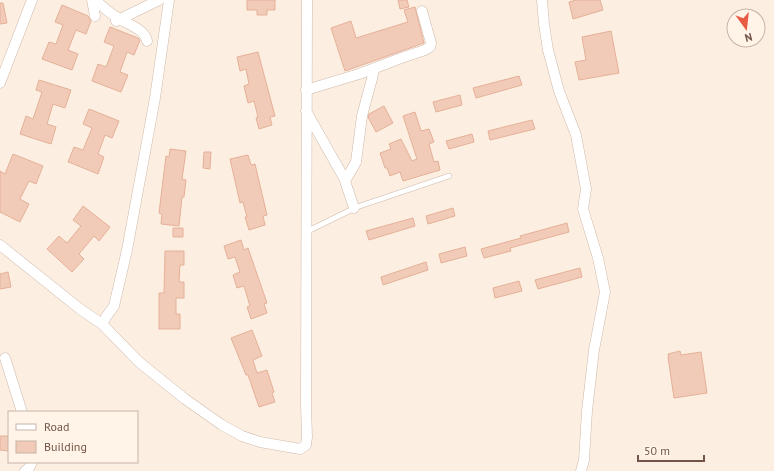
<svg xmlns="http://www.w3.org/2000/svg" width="774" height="471" font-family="'PT Sans',sans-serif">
  <rect width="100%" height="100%" fill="#fcefe1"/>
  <!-- building -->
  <path fill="#f2cbb8" stroke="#e5b098" d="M 247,0 L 275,0 L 275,10 L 267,10 L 267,15 L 257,15 L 257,10 L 247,10 Z
    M 398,0 L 407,0 L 409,7 L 400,9 Z
    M 576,0 L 600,0 L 603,10 L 573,19 L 569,2 Z
    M 0,3 L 3,3 L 7,23 L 0,24 Z
    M 62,5 L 88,16 L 91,21 L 86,34 L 76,30 L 68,50 L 78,54 L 72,70 L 42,59 L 49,42 L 56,44 L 63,25 L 55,22 Z
    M 415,7 L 424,43 L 345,71 L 331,28 L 351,21 L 356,38 L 408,22 L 404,10 Z
    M 110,27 L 138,38 L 140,40 L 134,55 L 127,52 L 120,72 L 128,75 L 121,92 L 92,81 L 98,64 L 106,67 L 114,46 L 104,42 Z
    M 611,31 L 619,73 L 579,80 L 575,62 L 586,60 L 582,37 Z
    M 258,52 L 275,116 L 270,117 L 272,125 L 259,129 L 256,118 L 258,117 L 254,101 L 248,103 L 244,86 L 249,84 L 246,69 L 240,71 L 237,57 Z
    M 519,76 L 522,85 L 476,98 L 473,88 Z
    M 39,80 L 71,90 L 65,108 L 53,104 L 47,124 L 56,127 L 51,144 L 20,134 L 26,116 L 33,119 L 42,92 L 36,90 Z
    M 460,95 L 462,105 L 436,112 L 433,102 Z
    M 384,106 L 393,123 L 376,132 L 368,117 L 369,114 Z
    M 89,109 L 119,121 L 112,138 L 105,135 L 98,154 L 104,157 L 98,174 L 71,163 L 68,162 L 74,147 L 83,150 L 92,128 L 83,124 Z
    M 415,112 L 421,131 L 429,129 L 434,142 L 429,144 L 434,162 L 438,161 L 440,170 L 403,181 L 400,172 L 390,176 L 387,168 L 385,168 L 380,153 L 391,149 L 389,144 L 401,139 L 412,161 L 417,159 L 403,116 Z
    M 532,120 L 535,129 L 490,140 L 488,131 Z
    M 472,134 L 474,142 L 449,149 L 446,141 Z
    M 170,149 L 186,151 L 182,179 L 186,180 L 184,197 L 182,197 L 179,226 L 161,224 L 162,214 L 159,213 L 166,156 L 169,157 Z
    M 204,152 L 211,152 L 210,169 L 203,168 Z
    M 13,154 L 43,166 L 36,184 L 29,181 L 20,199 L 29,204 L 20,222 L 0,212 L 0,171 L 5,174 Z
    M 248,155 L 251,165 L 255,164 L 267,215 L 263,216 L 265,225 L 249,230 L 245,217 L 247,217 L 243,202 L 240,203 L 238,194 L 230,159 Z
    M 83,206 L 110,227 L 99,241 L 94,236 L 79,254 L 84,259 L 72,272 L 47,249 L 59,236 L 67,243 L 81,226 L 73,220 Z
    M 453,208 L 455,216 L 428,224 L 426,216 Z
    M 413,218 L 415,226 L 369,240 L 366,231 Z
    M 567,223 L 569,232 L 510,248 L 511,251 L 484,258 L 481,249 L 521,238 L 520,236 Z
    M 173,228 L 183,228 L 183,237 L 173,237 Z
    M 241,240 L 244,250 L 248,248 L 267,303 L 264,304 L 267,313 L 251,319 L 247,307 L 250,306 L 244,286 L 237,288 L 233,275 L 240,272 L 235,257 L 228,259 L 224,246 Z
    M 465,247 L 467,256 L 441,263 L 439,254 Z
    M 165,251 L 184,251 L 184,265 L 180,265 L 179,282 L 184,282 L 184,298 L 176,298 L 176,314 L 180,314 L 180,329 L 159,329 L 159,293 L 164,293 Z
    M 426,262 L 428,270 L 383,285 L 381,277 Z
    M 580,268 L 582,277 L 538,289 L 535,280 Z
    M 8,272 L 11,287 L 0,289 L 0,274 Z
    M 519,281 L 522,291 L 495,298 L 493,288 Z
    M 252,330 L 262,356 L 253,360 L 257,373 L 267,370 L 274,392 L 272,393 L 275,402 L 259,407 L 248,375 L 246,375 L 231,338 Z
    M 680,351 L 681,355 L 701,352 L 707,393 L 674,398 L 668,357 L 669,357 L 668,354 Z
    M 0,436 L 9,436 L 9,451 L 0,450 Z"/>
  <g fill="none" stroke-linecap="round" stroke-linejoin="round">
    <!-- lane casing -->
    <g stroke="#cfb8ab" stroke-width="6">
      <path id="lane" d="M 306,232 L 357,207 L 449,176"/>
    </g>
    <!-- street casing -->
    <g stroke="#cfb8ab" stroke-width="11">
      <path id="street" d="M 92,0 L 95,16
        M 96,0 C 102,7 110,13 118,18 C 127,24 145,29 147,41
        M 542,0 L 544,24 L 548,50 L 559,91 L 576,135 L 586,189 L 583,209 L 598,258 L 605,292 L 594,350 L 587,411 L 584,460 L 581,471
        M 116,21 L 159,0
        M 0,83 L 32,0
        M 306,90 L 359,74 L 404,57 L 425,50 L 430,47 L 431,43 L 422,11
        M 306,111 L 344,178 L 354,208
        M 345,181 L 356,162 L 362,116 L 367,97 L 372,79 L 374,68
        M 0,245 L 80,309 L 102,324 L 106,317 L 114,306 L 127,250 L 155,98 L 169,0
        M 102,324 L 139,362 L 185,399 L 222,425 L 242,436 L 260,442 L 300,449 L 306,445 L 307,437 L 306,405 L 307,0
        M 5,358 L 22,412
        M 25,471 L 29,468 L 32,462"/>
    </g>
    <!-- lane -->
    <use href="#lane" stroke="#fff" stroke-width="5"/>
    <!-- street -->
    <use href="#street" stroke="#fff" stroke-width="10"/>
  </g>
  <!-- legend -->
  <rect x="8" y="411" width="130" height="52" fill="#fff4e7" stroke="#c7b4a7"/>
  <rect x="16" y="424" width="20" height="6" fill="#ffffff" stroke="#c7b4a7"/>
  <text x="44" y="431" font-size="12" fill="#735448">Road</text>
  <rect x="16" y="441" width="20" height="12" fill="#f2cbb8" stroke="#c7b4a7"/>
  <text x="44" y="451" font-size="12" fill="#735448">Building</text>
  <!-- north arrow -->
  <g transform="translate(746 28) rotate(165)"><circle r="19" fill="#fff4e7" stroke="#c7b4a7"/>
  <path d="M0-3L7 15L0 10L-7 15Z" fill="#e85c44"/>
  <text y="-6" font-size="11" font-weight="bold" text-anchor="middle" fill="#735448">N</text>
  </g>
  <!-- scale -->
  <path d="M638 455v6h66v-6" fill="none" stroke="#735448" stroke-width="2"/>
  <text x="644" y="455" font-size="12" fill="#735448" stroke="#fff4e7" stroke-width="3" paint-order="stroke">50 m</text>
</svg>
